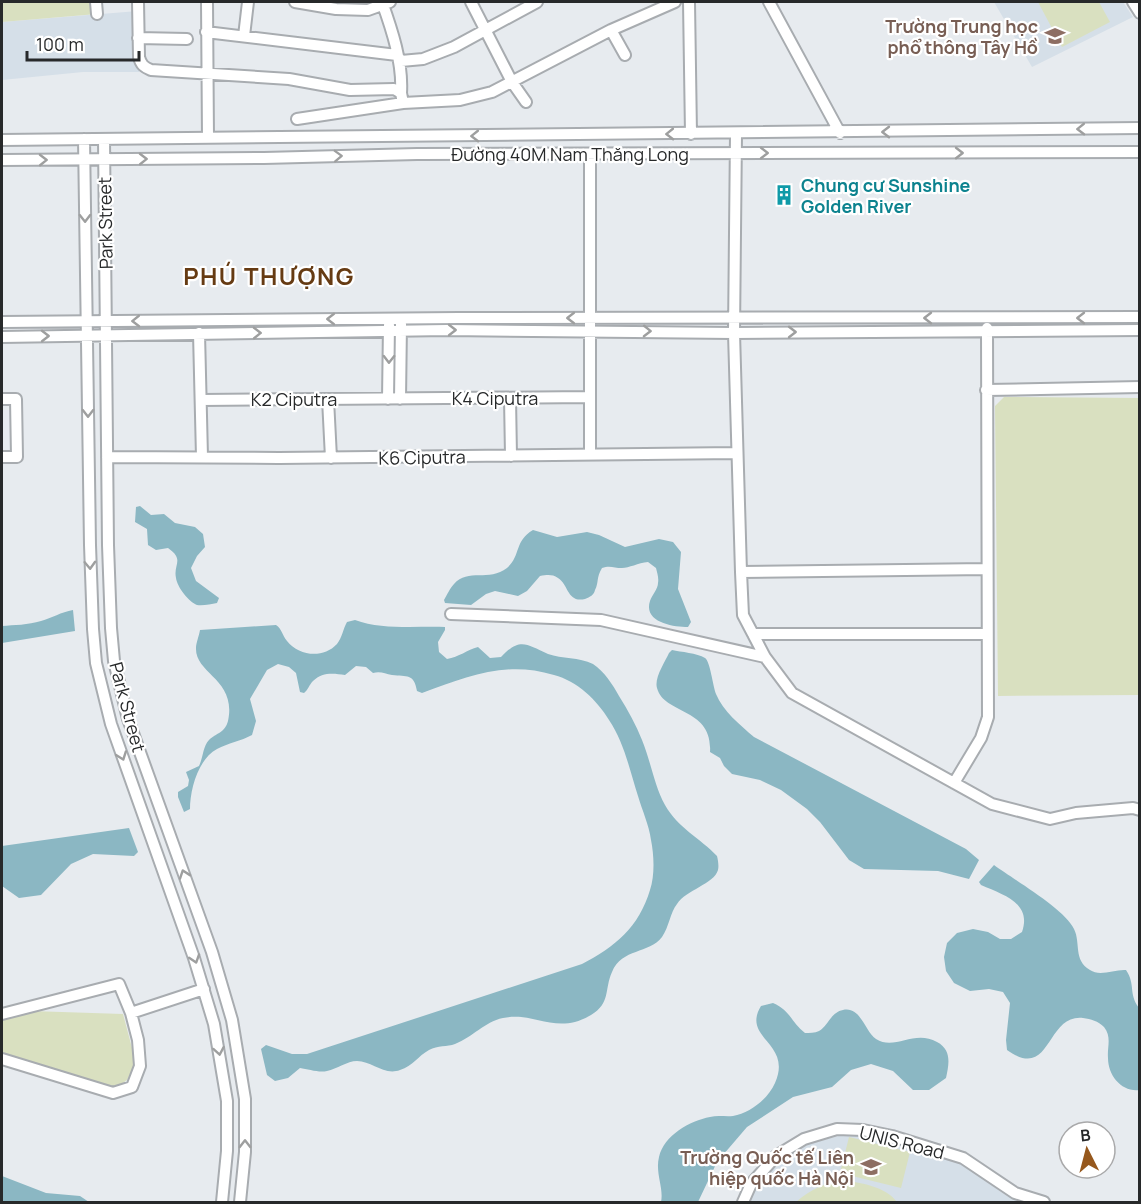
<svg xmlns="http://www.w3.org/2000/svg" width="1141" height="1204" font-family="Manrope,sans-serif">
  <rect width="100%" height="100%" fill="#e7ebef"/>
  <!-- built -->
  <path fill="#d5dfe8" d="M 994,2 L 1123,2 L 1133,17 L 1032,67 Z
    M 138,11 L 139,72 L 83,72 L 2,80 L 2,22 Z
    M 842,1135 L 873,1136 L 951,1158 L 963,1163 L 1001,1192 L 1020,1202 L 749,1202 L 754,1189 L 769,1172 L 802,1146 Z"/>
  <!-- green -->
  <path fill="#d9e0c0" d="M 2,2 L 96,2 L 97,14 L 2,22 Z
    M 1038,2 L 1099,2 L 1110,22 L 1062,47 Z
    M 1004,397 L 1139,398 L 1139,695 L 998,696 L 995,406 Z
    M 31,1011 L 123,1014 L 136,1063 L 127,1080 L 115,1089 L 2,1052 L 2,1019 Z
    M 849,1137 L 910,1152 L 901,1188 L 840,1173 Z
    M 842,1180 C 861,1183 885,1186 897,1202 L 796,1202 C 811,1189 823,1184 842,1180 Z"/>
  <!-- water -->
  <path fill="#8bb7c3" d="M 140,506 L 151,515 L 164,514 L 175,523 L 195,527 L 203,534 L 205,547 L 197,556 L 191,568 L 196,581 L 219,598 L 217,603 C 211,604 203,606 197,605 C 189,602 177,587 176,578 C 173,564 185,560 168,548 L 156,550 L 148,545 L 147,529 L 135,522 L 136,507 Z
    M 533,530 L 557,537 L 587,532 L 599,535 L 625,547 L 659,539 L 673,542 L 681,552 L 678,589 L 691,622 L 688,627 C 673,627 643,622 650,601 C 652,595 658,589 658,583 C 659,578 657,572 656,568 L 648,562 C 638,563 629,568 622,568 C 614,568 610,565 602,568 C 596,578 599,582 595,590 C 594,595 590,597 585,599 C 567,603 569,585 558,578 C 552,574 547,575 540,576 L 527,591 L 518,596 L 495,591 L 486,594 L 471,605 L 445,603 L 444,600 C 447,595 450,588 454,584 C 468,568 489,582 507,568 C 521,556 514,541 533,530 Z
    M 73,610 L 75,631 L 2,643 L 2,626 C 14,625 28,625 41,621 C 52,618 61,612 73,610 Z
    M 355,620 C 382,630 416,626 445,627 L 445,630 L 438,642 L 439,652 L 447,659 C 459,657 467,650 478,647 L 490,658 L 501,657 C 520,637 526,644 548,654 C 562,659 579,657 593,664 C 604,671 613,685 619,696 C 628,710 636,725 642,740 C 651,762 654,785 665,805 C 678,828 700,838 717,856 C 718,860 719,866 718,870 C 714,884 686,890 677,904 C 670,913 669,927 662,937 C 649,954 622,948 612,972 C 604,990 611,1003 591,1015 C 556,1036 535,1011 503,1018 C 484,1022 473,1037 455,1044 C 447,1047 438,1045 429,1050 C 418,1056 413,1066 400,1070 C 384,1076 372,1061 357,1061 C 347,1061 337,1069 327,1071 C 319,1073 308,1069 300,1068 L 288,1078 L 275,1081 L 267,1075 L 261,1049 L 266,1045 L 292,1054 L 307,1054 L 582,964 C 615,947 639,927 650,890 C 655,875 654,855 651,840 C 649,825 642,810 638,796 C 630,771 624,742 609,720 C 597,700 577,681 554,675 C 505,660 467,677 422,693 L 417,691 C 414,673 407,677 392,675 C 385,674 381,671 373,673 L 366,667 L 356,666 L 345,675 C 333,673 322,672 313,681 C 309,685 308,690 304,693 L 300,692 L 296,673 L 289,667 L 278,664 L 267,670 L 250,699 L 256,721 L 252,735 C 241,741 228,743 217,749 C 198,759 190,790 190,809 L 184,812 L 178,797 L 178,792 L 188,786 L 189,780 L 186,772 L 199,766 C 203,758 203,746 209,740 C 216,733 225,733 228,721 C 237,679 195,674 196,648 C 196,643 199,636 200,630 L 276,625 C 282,629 282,635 287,641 C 299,656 323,659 337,644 C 342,638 343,629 347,622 Z
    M 672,650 C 681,652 697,653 705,658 C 710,661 713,686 716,694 C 723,711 740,725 754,737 L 966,849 L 979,860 L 969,879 L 938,871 L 864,869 L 849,860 L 820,822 L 807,809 L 781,790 L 760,780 L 732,774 L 724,766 L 720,758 L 710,752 C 713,707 664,715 657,688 C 654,678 665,662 669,653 Z
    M 129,828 L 138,852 L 134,856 L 93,854 L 71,864 L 41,895 L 19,898 L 2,886 L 2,846 Z
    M 994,865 C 1013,879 1065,909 1074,929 C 1081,943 1073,960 1090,970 C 1100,977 1115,969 1126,970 C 1136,985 1128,993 1139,1008 L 1139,1090 C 1122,1092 1108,1076 1108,1058 C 1107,1047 1112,1037 1104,1027 C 1098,1021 1091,1019 1083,1018 C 1045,1014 1052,1082 1007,1050 L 1006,1040 L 1010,1003 L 1003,992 L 989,989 L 970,991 L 954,983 L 946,971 L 944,957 L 947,943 L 957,933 L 973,929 L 988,932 L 1000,939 L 1011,939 L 1022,932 C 1032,903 1004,895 981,885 L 979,882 Z
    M 773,1003 C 790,1010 791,1022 805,1033 C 809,1033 815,1033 819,1031 C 828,1026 831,1012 843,1010 C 861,1006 865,1032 876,1039 C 895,1051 914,1029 937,1042 C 952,1050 949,1064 946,1078 L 929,1090 L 913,1090 L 893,1071 L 871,1064 L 851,1070 L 832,1087 L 793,1097 L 747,1127 L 717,1162 L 698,1202 L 661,1202 C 664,1188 655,1173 659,1157 C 664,1135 690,1121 710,1117 C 718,1115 726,1117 733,1116 C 750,1113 768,1099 775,1083 C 793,1042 741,1039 761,1006 Z
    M 2,1176 L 46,1193 L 80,1196 L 89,1202 L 2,1202 Z"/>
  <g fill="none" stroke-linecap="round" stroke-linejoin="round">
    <!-- minor casing -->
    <g stroke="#a8acb0" stroke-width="14">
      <path id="minor" d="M 96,2 L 97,14
        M 138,2 L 139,57 C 141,65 144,67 151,70 L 289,79 L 350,90 L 394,89 L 401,93 L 403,103
        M 207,2 L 208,138
        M 295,2 L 336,9 L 368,10 L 390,2
        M 382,2 C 392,30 403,63 401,93
        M 471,2 L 512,82 L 526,102
        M 689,2 L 691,134
        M 769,2 L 840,133
        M 1133,2 L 1140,13
        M 611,30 L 625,55
        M 206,32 L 397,55
        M 244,36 L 248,2
        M 138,38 L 187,39
        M 397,55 L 401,61 L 423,59 L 454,47 L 537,2
        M 297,119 L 403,103 L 460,100 L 492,92 L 611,30 L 675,2
        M 736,134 L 734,333 L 741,572 L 743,615 L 765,657 L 792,693 L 992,804 L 1050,819 L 1076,813 L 1133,808 L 1140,810
        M 84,139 L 90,545 L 93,629 L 96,663 L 111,724 L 194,958 L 214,1024 L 227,1101 L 227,1151 L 222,1202
        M 104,139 L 108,545 L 111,628 L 114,661 L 128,719 L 212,952 L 232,1020 L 245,1099 L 245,1152 L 240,1202
        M 2,140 L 1140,128
        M 590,154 L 590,455
        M 2,160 L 264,158 L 417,154 L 1140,152
        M 2,322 L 459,318 L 1140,317
        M 199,333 L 202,457
        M 2,337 L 447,330 L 734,333 L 1140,330
        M 986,390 L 1140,387
        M 510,398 L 511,456
        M 2,399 L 16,399 L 17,457 L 2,457
        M 328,399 L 331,458
        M 388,399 L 389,325
        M 400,399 L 401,324
        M 201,400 L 590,397
        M 107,457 L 279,458 L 737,453
        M 741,572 L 987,569
        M 451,614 L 601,620 L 765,657
        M 753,634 L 987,634
        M 954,783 L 981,738 L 988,717 L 987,328
        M 2,1014 L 119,984 L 131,1013 L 204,989
        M 2,1059 L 113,1093 L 132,1087 L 140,1066 L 138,1040 L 131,1013
        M 743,1202 L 751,1184 L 776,1156 L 804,1139 L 837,1129 L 863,1130 L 892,1136 L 963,1158 L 1015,1193 L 1044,1202"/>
    </g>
    <!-- minor -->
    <use href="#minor" stroke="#fff" stroke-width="10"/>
  </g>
  <!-- one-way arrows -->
  <defs><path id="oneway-chevron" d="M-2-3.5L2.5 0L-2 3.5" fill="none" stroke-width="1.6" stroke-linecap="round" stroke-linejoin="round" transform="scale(1.5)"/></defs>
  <g stroke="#9e9f9f">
    <use href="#oneway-chevron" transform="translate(1081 129) rotate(179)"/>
    <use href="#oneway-chevron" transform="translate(886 132) rotate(180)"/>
    <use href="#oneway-chevron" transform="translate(670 134) rotate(179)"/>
    <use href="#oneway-chevron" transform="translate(475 136) rotate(179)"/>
    <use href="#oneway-chevron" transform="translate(764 153)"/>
    <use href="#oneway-chevron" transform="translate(959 153)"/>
    <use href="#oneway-chevron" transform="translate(338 156) rotate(-2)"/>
    <use href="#oneway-chevron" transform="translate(143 159) rotate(-1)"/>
    <use href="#oneway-chevron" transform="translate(43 160) rotate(-1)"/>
    <use href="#oneway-chevron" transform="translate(85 218) rotate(89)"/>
    <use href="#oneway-chevron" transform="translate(571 318) rotate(-180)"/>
    <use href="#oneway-chevron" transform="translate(928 318) rotate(180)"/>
    <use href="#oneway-chevron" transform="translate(1081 318) rotate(180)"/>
    <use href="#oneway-chevron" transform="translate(331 319) rotate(180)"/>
    <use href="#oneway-chevron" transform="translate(136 321) rotate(179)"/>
    <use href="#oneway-chevron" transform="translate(452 330)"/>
    <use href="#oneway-chevron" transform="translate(647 331) rotate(1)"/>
    <use href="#oneway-chevron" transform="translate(792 332)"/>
    <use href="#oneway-chevron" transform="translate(257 333) rotate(-1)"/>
    <use href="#oneway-chevron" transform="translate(45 336)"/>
    <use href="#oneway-chevron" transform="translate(389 359) rotate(91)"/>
    <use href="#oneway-chevron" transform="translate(88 413) rotate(90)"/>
    <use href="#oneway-chevron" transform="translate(90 565) rotate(88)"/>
    <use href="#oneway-chevron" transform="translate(122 756) rotate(70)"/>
    <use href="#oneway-chevron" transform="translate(184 874) rotate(-109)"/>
    <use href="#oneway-chevron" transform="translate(195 959) rotate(72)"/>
    <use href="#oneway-chevron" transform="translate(219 1051) rotate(80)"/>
    <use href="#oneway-chevron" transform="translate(245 1144) rotate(-90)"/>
  </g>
  <!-- icons -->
  <defs>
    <g id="school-bare" transform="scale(1.62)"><path d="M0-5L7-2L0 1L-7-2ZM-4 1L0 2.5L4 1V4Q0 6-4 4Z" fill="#8d6e63" stroke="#fff" stroke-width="2.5" paint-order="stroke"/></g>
    <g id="building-bare" transform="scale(1.62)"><path d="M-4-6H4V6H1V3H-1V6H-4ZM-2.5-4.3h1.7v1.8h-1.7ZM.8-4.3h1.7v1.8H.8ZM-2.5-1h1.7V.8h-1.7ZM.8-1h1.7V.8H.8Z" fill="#0f9aa8" stroke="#fff" stroke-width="2.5" paint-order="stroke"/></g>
  </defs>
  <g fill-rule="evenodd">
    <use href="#school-bare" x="1055" y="36"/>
    <use href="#building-bare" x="784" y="195"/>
    <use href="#school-bare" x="871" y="1167"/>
  </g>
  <g text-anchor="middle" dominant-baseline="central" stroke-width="4.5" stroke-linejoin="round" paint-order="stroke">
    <!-- education labels -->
    <g font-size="18" font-weight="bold" fill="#785e54" stroke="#fff" text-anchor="end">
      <text x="1038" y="26">Trường Trung học<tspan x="1038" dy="21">phổ thông Tây Hồ</tspan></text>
      <text x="854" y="1157">Trường Quốc tế Liên<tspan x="854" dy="21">hiệp quốc Hà Nội</tspan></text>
    </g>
    <!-- street labels -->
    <g font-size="18" fill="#27292a" stroke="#fff">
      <text x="570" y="154">Đường 40M Nam Thăng Long</text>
      <text transform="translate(105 223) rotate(-91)">Park Street</text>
      <text x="495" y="398">K4 Ciputra</text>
      <text x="294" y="399">K2 Ciputra</text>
      <text transform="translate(422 457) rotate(-1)">K6 Ciputra</text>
      <text transform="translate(128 707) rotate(75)">Park Street</text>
      <text transform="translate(902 1142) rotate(14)">UNIS Road</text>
    </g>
    <!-- culture labels -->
    <g font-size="18" font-weight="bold" fill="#0d838f" stroke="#fff" text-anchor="start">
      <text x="801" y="185">Chung cư Sunshine<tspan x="801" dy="21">Golden River</tspan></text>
    </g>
    <!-- district labels -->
    <g font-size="24" font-weight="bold" letter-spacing="1.5" fill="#663b13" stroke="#fff">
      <text x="269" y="275">PHÚ THƯỢNG</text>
    </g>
  </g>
  <!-- border -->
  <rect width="1141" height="1204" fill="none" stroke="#27292a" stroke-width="6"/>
  <!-- north arrow -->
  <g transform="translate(1087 1150) rotate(354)"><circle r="28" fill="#ffffff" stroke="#a9a9aa" stroke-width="1.5"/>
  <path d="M0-4.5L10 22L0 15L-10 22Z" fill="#96581d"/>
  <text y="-9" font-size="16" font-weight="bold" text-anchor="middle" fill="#27292a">B</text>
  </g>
  <!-- scale -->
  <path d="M27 51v9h112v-9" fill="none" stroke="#27292a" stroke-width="3"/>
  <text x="36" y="51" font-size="18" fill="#27292a" stroke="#ffffff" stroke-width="4.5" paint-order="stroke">100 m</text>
</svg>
